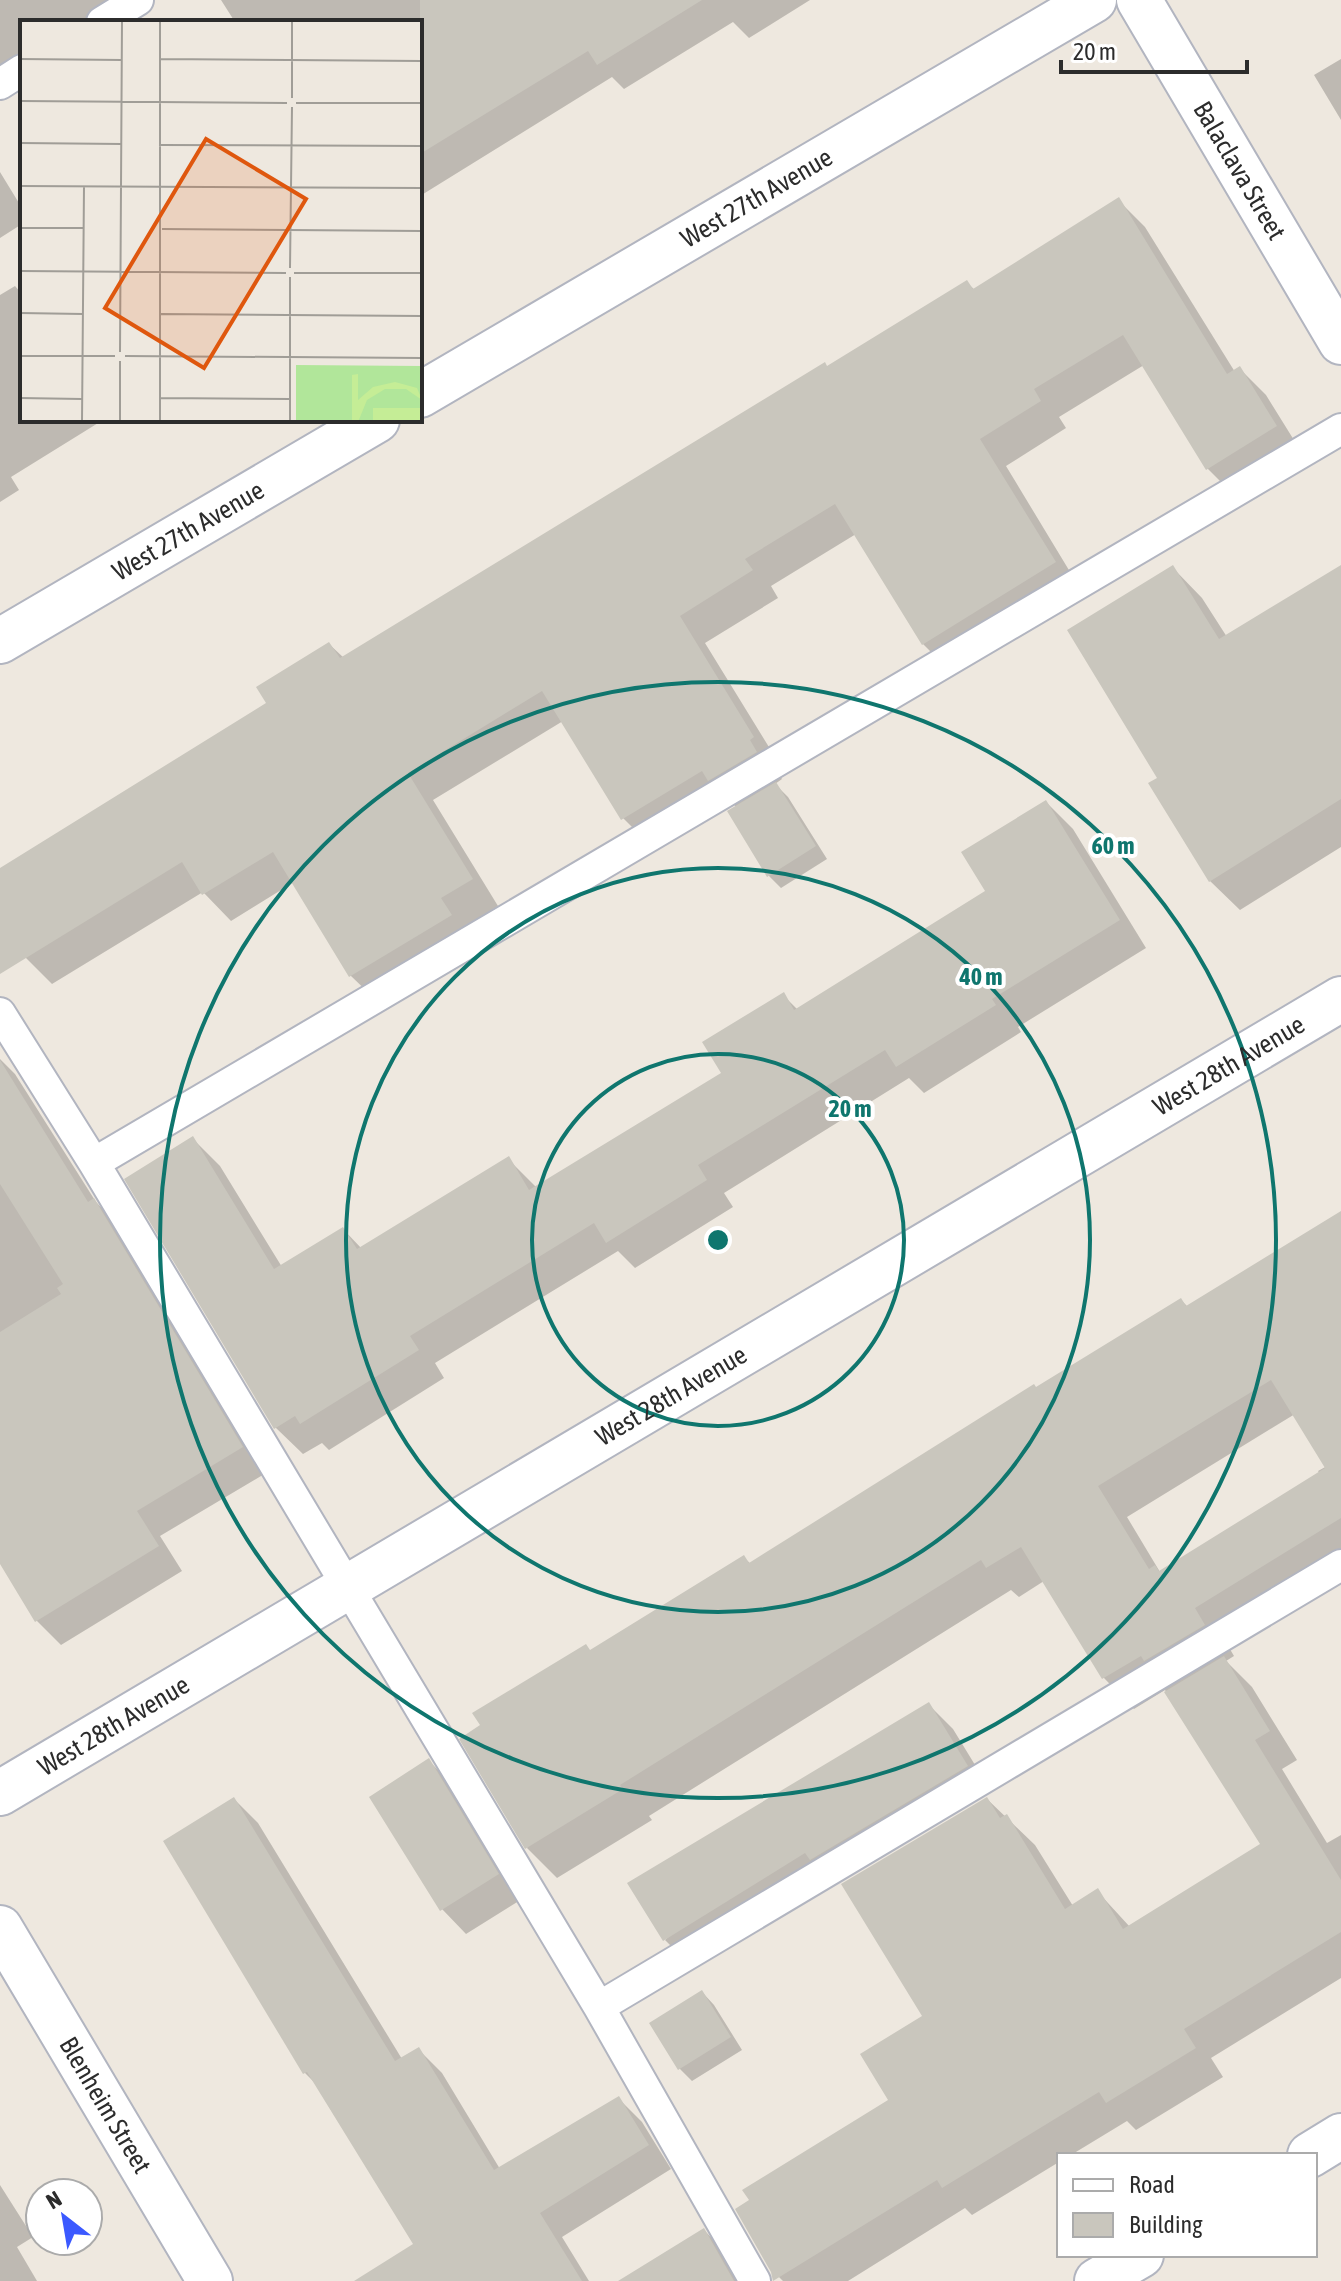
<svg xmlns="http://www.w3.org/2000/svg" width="1341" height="2281" font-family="'Asap Condensed',sans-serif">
  <rect width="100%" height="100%" fill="#eee8df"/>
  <!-- shadow -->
  <path fill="#0003" fill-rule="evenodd" d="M 0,0 L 137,0 L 102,22 L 22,22 L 22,72 L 0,86 Z
    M 221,0 L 810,0 L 749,38 L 733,22 L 624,89 L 612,77 L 420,196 L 420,22 L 235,22 Z
    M 1341,59 L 1341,120 L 1314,75 Z
    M 0,172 L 22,208 L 22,224 L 0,238 Z
    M 1118,200 L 1145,227 L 1235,372 L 1240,369 L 1266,395 L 1302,453 L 1234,495 L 1207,468 L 1144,365 L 1059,417 L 1066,428 L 1006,466 L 1081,590 L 950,671 L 923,644 L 856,534 L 771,586 L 778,598 L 705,643 L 780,765 L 775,768 L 782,779 L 775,784 L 788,797 L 827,859 L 781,888 L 769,876 L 737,808 L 728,798 L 650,845 L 623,818 L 563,721 L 433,800 L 498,906 L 467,926 L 477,943 L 378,1002 L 351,976 L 294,882 L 231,921 L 203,892 L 52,984 L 26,958 L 0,916 L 0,870 L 269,704 L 329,644 L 344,658 L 967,283 L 975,290 Z
    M 15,286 L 22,294 L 22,420 L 103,420 L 11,477 L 19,490 L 0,502 L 0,295 Z
    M 1341,567 L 1341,847 L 1240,910 L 1210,881 L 1160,778 L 1173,568 L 1202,598 L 1227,637 Z
    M 1046,802 L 1073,829 L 1146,948 L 1018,1027 L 1021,1032 L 924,1093 L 909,1078 L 724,1193 L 733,1207 L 635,1268 L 618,1251 L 435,1363 L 444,1378 L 329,1450 L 322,1443 L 303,1454 L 276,1428 L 193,1139 L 220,1166 L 282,1267 L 343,1229 L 362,1249 L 508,1159 L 537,1188 L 724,1073 L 783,995 L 798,1010 L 988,891 Z
    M 0,1059 L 15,1074 L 96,1202 L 118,1225 L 266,1473 L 160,1536 L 182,1571 L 61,1645 L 37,1621 L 0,1560 Z
    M 1341,1212 L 1341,1567 L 1224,1639 L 1234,1656 L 1226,1661 L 1252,1687 L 1297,1760 L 1282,1769 L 1327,1843 L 1341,1835 L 1341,1978 L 1211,2058 L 1223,2077 L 1136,2130 L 1127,2121 L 1071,2155 L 1059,2155 L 1059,2162 L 972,2215 L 965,2208 L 848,2281 L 783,2281 L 772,2270 L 891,2100 L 925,2017 L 987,1799 L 1035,1845 L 1073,1906 L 1097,1891 L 1130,1927 L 1262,1845 L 1165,1690 L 1134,1709 L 1104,1678 L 1044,1581 L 1019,1597 L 1011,1590 L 649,1816 L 652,1820 L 557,1878 L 527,1848 L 591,1652 L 743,1557 L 751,1564 L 1181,1300 L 1188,1307 ZM 1295,1414 L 1327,1466 L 1318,1471 L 1320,1474 L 1160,1572 L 1127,1517 Z
    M 928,1704 L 953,1729 L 991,1791 L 836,1884 L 830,1878 L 689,1964 L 665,1940 Z
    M 429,1761 L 453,1785 L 522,1899 L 466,1934 L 442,1909 Z
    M 234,1799 L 258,1823 L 402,2059 L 418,2049 L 442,2073 L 500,2169 L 618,2098 L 642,2122 L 671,2169 L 562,2237 L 589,2281 L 419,2281 L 416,2245 L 318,2086 L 305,2073 Z
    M 702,1992 L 714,2005 L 742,2050 L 692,2081 L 680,2069 L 652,2023 Z
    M 0,2185 L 33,2237 L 17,2247 L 37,2281 L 0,2281 Z
    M 704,2230 L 727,2254 L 743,2281 L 621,2281 Z"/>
  <!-- building -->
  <path fill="#c9c6bd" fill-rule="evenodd" d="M 420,0 L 702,0 L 597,65 L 588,51 L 420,154 Z
    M 1119,197 L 1227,374 L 1240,366 L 1277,426 L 1206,470 L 1123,335 L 1034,389 L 1041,401 L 980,439 L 1056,562 L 922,645 L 835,504 L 745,559 L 753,570 L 680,616 L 754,737 L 750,740 L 757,752 L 708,781 L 702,771 L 621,820 L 542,691 L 408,773 L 473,879 L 441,898 L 452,915 L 349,977 L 273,852 L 202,895 L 182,862 L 0,974 L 0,868 L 266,703 L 256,687 L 329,642 L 340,658 L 825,362 L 827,366 L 967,280 L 973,289 Z
    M 1173,565 L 1219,639 L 1341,565 L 1341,799 L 1209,882 L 1148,783 L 1157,778 L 1067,630 Z
    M 776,782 L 816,846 L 767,877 L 727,811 Z
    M 1046,800 L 1120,920 L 992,999 L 996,1005 L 896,1067 L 885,1050 L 698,1165 L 707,1180 L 606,1243 L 594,1223 L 410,1336 L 419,1350 L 300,1424 L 295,1416 L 274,1429 L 124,1179 L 193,1136 L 274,1269 L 343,1227 L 357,1249 L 509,1156 L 529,1190 L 721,1073 L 702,1042 L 784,992 L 794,1010 L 985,891 L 961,852 Z
    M 0,1060 L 88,1202 L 94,1198 L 243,1447 L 137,1511 L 159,1546 L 35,1622 L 0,1564 L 0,1332 L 61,1294 L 57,1288 L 63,1284 L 0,1184 Z
    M 1341,1211 L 1341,1518 L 1195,1608 L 1205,1625 L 1144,1661 L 1141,1656 L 1102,1679 L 1021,1547 L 986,1568 L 981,1560 L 620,1785 L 623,1789 L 525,1849 L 459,1739 L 480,1725 L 472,1713 L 586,1644 L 590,1650 L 744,1555 L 749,1563 L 1034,1384 L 1036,1387 L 1181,1298 L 1186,1306 ZM 1271,1380 L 1325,1468 L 1159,1571 L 1155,1565 L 1149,1569 L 1098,1486 Z
    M 1224,1656 L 1270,1731 L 1255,1740 L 1341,1880 L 1341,1932 L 1184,2029 L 1196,2048 L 1106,2103 L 1099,2092 L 942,2188 L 937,2180 L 773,2281 L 771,2272 L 735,2209 L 749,2200 L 742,2190 L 888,2100 L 860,2054 L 922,2016 L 841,1884 L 987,1797 L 1000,1818 L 1007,1814 L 1065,1909 L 1098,1888 L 1123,1929 L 1260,1844 L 1164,1692 Z
    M 929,1702 L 968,1766 L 810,1860 L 805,1853 L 663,1941 L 627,1883 Z
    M 429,1758 L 499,1874 L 440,1911 L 369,1797 Z
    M 234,1797 L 395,2061 L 419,2047 L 494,2170 L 619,2096 L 649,2145 L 540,2213 L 582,2281 L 354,2281 L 413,2244 L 307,2072 L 303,2074 L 163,1841 Z
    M 702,1990 L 731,2037 L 678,2070 L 649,2023 Z
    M 704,2228 L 734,2281 L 618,2281 Z"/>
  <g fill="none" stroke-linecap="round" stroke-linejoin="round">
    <!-- lane casing -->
    <g stroke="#b2b5c0" stroke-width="34">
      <path id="lane" d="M 102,22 L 138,0
        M 0,84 L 22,70
        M 0,1013 L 94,1163 L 599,2007 L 755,2281
        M 94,1163 L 1341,429
        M 599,2007 L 1341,1565"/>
    </g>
    <!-- street casing -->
    <g stroke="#b2b5c0" stroke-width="48">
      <g id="street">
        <path id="s1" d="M 1139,0 L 1341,342"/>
        <path id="s2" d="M 420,395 L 1094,0"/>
        <path id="s3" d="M 0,641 L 377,420"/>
        <path id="s4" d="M 0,1793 L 1341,999"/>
        <path d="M 1310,2155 L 1341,2136"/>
        <path d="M 1097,2281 L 1141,2255"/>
      </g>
    </g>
    <!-- secondary casing -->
    <g stroke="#b2b5c0" stroke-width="48">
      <g id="secondary">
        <path id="s5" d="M 0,1928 L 210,2281"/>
      </g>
    </g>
    <!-- lane -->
    <use href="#lane" stroke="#fff" stroke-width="30"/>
    <!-- street -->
    <use href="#street" stroke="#fff" stroke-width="44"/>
    <!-- secondary -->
    <use href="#secondary" stroke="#fff" stroke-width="44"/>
  </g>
  <!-- distance rings -->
  <g fill="none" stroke="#0f766e" stroke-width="4">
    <circle cx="718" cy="1240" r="186"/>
    <circle cx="718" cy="1240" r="372"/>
    <circle cx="718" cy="1240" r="558"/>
  </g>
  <g text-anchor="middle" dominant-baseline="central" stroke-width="8" stroke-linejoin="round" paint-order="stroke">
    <!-- street labels -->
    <g font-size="26" fill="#2c2c2c" stroke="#fff">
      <text stroke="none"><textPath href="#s1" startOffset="198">Balaclava Street</textPath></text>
      <text stroke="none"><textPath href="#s2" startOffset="390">West 27th Avenue</textPath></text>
      <text stroke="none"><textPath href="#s3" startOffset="218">West 27th Avenue</textPath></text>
      <text stroke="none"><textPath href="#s4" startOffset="1428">West 28th Avenue</textPath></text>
      <text stroke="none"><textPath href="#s4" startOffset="780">West 28th Avenue</textPath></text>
      <text stroke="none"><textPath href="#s4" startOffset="132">West 28th Avenue</textPath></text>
      <text stroke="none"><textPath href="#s5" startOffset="206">Blenheim Street</textPath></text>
    </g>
  </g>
  <!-- overview -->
  <g transform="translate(20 20)">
    <rect width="402" height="402" fill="#eee8df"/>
    <path d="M 276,345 L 402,346 L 402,402 L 276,402 Z" fill="#b1e69a"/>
    <path d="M 338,354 L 338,380 L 353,367 L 375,362 L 397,368 L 402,380 L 386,369 L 365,369 L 347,380 L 338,402 L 332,402 L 332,355 ZM 353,388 L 402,388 L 402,402 L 353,402 Z" fill="#c5ed96"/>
    <path fill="none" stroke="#a09d97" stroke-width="2" d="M 140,0 L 140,402M 0,39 L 102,40M 140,39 L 402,41M 272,78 L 272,0M 0,81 L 267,83M 276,83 L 402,83M 0,123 L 102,124M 139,125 L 402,126M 0,166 L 402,168M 0,208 L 63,208M 142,209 L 402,211M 270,248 L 272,87M 0,251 L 266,253M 274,253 L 402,253M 0,293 L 63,294M 141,294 L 402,296M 100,332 L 102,0M 0,336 L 95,336M 105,336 L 402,338M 0,378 L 62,379M 140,378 L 270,379M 62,402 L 64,166M 100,402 L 100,341M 270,402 L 270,257"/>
    <path fill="#df570e" fill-opacity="0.15" stroke="#df570e" stroke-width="4" d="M 186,119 L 286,179 L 184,348 L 85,288 Z"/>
    <rect width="402" height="402" fill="none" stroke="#2c2c2c" stroke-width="4"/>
  </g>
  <circle cx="718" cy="1240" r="12" fill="#0f766e" stroke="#fff" stroke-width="4"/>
  <g font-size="24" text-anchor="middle" font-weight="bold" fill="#0f766e" stroke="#fff" stroke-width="8" stroke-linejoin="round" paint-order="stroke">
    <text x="1113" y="854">60 m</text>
    <text x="981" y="985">40 m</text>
    <text x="850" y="1117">20 m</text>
  </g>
  <!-- legend -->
  <rect x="1057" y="2153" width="260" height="104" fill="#ffffff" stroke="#ababab" stroke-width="2"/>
  <rect x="1073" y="2179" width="40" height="12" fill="#ffffff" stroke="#ababab" stroke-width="2"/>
  <text x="1129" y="2193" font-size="24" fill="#2c2c2c">Road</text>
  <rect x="1073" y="2213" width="40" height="24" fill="#c9c6bd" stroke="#ababab" stroke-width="2"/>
  <text x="1129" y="2233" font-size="24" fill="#2c2c2c">Building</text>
  <!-- north arrow -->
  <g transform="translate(64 2217) rotate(329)"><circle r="38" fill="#ffffff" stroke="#ababab" stroke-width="2"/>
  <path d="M0-6L14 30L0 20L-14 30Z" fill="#3b59ff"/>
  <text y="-12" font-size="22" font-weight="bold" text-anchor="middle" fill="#2c2c2c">N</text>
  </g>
  <!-- scale -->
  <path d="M1061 60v12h186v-12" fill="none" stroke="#2c2c2c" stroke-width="4"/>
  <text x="1073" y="60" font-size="24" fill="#2c2c2c" stroke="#ffffff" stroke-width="6" paint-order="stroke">20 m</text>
</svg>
